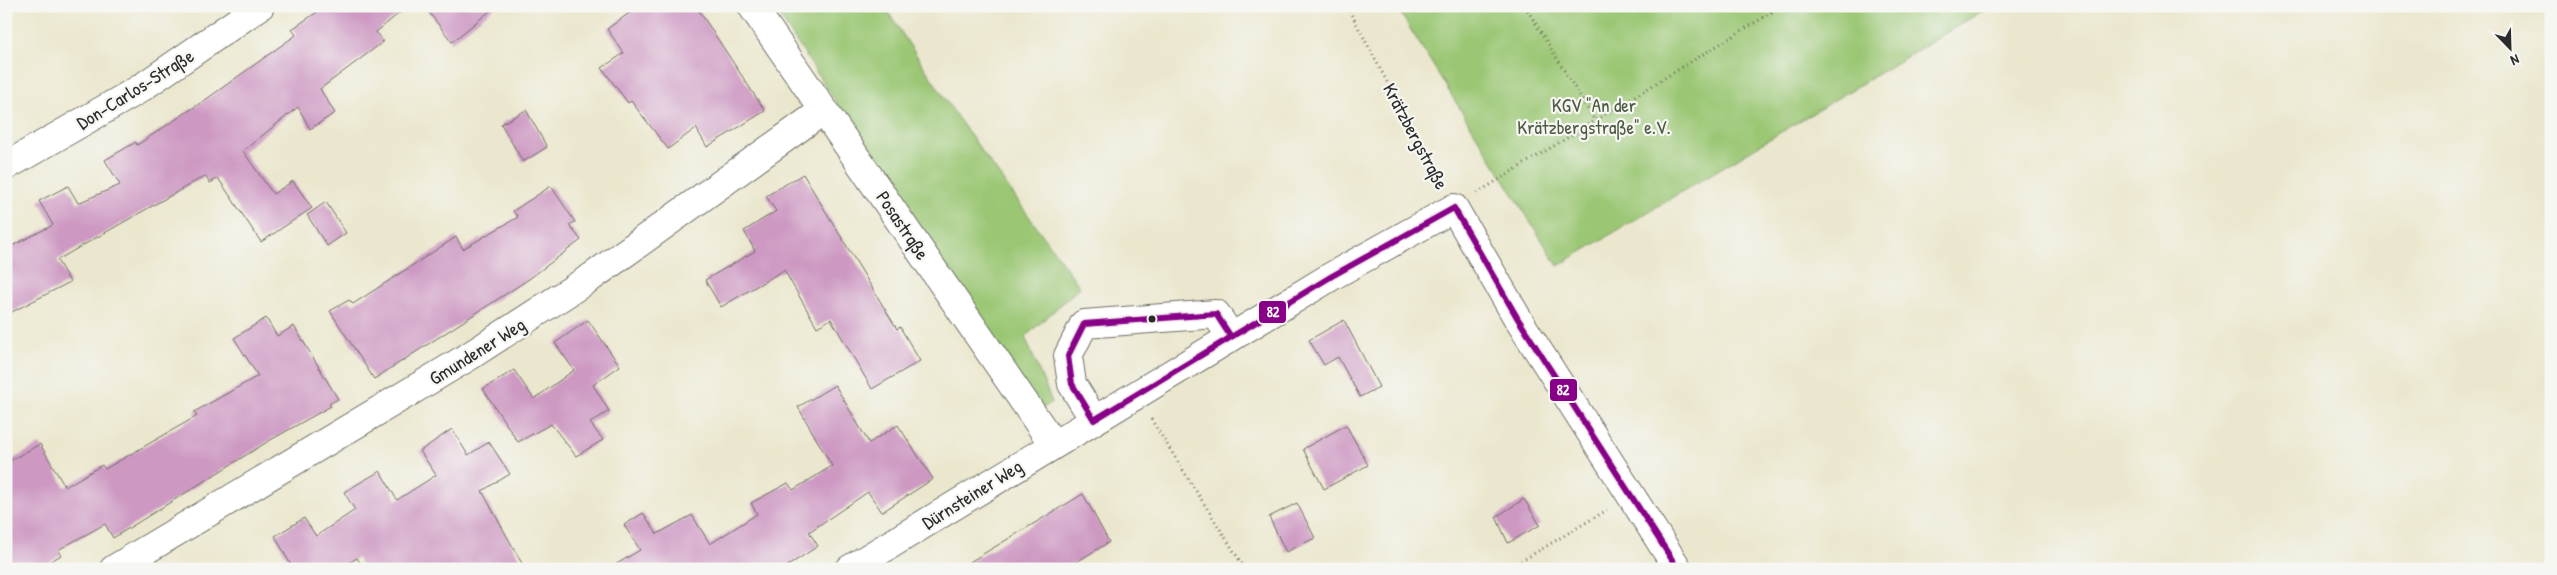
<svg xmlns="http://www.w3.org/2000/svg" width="2557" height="575" font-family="'Patrick Hand',sans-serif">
  <rect width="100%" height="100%" fill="#f6f6f2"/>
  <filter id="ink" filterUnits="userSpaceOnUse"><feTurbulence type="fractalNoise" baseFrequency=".02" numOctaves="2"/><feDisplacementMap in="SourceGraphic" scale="10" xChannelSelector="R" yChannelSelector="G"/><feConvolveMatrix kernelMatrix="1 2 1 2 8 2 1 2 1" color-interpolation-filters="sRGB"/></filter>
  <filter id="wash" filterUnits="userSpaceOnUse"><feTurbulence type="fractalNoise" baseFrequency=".0096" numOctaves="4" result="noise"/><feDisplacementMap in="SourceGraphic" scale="20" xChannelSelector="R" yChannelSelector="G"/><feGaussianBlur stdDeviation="1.12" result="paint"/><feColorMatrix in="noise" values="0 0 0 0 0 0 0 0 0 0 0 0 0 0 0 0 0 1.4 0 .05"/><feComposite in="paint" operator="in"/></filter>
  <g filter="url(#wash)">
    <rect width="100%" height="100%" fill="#ebe7ce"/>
    <!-- green -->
    <path fill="#9bc774" stroke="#637950" d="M 773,6 L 884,6 L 955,114 L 1080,287 L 1025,337 L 1052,402 L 1039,411 Z
      M 1396,6 L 1991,6 L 1558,266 Z"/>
    <g id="blocks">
      <!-- building -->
      <path fill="#cd99c3" d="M 326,6 L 408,6 L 376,32 L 383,42 L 320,89 L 335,113 L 310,129 L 298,107 L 243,151 L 273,194 L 293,181 L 312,208 L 261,242 L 218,178 L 210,183 L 205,176 L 57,260 L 70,282 L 6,315 L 6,249 L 53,225 L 39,201 L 68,186 L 78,203 L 120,185 L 105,160 L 136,142 L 137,145 L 208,98 L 296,35 L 292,29 Z
        M 424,6 L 496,6 L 452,42 Z
        M 639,6 L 696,6 L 765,111 L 707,147 L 696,128 L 668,149 L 631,101 L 628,103 L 602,68 L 624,53 L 607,29 Z
        M 526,110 L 547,147 L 523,162 L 501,124 Z
        M 803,174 L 897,329 L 900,327 L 920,361 L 872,389 L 831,319 L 817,327 L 784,270 L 721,307 L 705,280 L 755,251 L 744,231 L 776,211 L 766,196 Z
        M 551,186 L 575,222 L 569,225 L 581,240 L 529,279 L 374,379 L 330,311 L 349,300 L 353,304 L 456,237 L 463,249 L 518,217 L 513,211 Z
        M 326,202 L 346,233 L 327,246 L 307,215 Z
        M 266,318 L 277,336 L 294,326 L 338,399 L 329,404 L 331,406 L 267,442 L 113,538 L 105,524 L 58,550 L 61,555 L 38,569 L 6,569 L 6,463 L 40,444 L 65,487 L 102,465 L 105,469 L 197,416 L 194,412 L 258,376 L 234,338 Z
        M 588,320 L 620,366 L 593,385 L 609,411 L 590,423 L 603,440 L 576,456 L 551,424 L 518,442 L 483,389 L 514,370 L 534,399 L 574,370 L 555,343 Z
        M 1344,320 L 1379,387 L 1360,397 L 1338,357 L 1324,365 L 1309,340 Z
        M 835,385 L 869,443 L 898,425 L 933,479 L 882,512 L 868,492 L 809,532 L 818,546 L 783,569 L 608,569 L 640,550 L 624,525 L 643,513 L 657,534 L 692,515 L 710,544 L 757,514 L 751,503 L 788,483 L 793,490 L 832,466 L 798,407 Z
        M 1346,425 L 1368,465 L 1324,489 L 1303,449 Z
        M 452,429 L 468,455 L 489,442 L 510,474 L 482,491 L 525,569 L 364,569 L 357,558 L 339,569 L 293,569 L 275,536 L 304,518 L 316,536 L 355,510 L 344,492 L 380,471 L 397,500 L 436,475 L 420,451 Z
        M 1083,494 L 1109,542 L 1065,569 L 958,569 Z
        M 1524,499 L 1540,525 L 1508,543 L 1496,517 Z
        M 1297,503 L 1315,538 L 1286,552 L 1269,517 Z"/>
    </g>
  </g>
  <g filter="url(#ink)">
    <use href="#blocks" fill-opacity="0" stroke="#6e6d64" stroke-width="1"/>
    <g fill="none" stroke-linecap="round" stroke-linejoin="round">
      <!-- minor casing -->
      <g stroke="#6e6d64" stroke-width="30">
        <path id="minor" d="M 752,6 L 1053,444
          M 6,166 L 138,90 L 260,6
          M 1094,420 L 1072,384 L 1068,356 L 1084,324 L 1216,314 L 1231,337
          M 114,569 L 468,357 L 593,276 L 824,110
          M 850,569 L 1332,276 L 1454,208 L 1518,319 L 1678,569"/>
      </g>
      <!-- path -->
      <path stroke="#6e6d64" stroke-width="3" stroke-dasharray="1 4" stroke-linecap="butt" d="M 1347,6 L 1440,182
        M 1525,6 L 1595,121
        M 1769,6 L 1772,12
        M 1477,193 L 1782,6
        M 1151,419 L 1245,569
        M 1508,569 L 1607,510"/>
      <!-- minor -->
      <use href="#minor" stroke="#fff" stroke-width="28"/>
      <!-- bus-1 casing -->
      <g stroke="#f6f6f2" stroke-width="10">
        <path id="bus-1" d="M 1454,208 L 1518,319 L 1678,569
          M 1094,420 L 1332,276 L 1454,208
          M 1094,420 L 1072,384 L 1068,356 L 1084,324 L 1216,314 L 1231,337"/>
      </g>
      <!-- bus-1 -->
      <use href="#bus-1" stroke="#808" stroke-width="6"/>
    </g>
  </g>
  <!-- markers -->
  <circle fill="#2b2b2b" stroke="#f6f6f2" stroke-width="2" cx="1152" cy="319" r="4.5"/>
  <g text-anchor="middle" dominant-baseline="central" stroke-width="4.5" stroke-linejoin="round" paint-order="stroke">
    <!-- street labels -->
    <g font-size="19" fill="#2b2b2b" stroke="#f6f6f2">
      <text transform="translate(135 89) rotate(-32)">Don-Carlos-Straße</text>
      <text transform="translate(1416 136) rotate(62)">Krätzbergstraße</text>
      <text transform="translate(903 225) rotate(56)">Posastraße</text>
      <text transform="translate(477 351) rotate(-32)">Gmundener Weg</text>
      <text transform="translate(972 494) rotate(-32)">Dürnsteiner Weg</text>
    </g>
    <!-- park labels -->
    <g font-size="19" fill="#4d5a41" stroke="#f6f6f2">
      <text x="1594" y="105">KGV "An der<tspan x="1594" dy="22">Krätzbergstraße" e.V.</tspan></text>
    </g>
  </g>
  <g stroke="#f6f6f2" stroke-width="2">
    <rect x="1258" y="300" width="29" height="24" rx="5" fill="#808"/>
    <rect x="1549" y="378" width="29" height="24" rx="5" fill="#808"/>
  </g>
  <g font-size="14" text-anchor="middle" font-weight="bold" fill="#fff">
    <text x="1273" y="317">82</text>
    <text x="1563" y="395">82</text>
  </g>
  <!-- margin -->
  <rect width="2557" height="575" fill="none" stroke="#f6f6f2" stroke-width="25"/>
  <!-- north arrow -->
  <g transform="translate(2510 48) rotate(157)" stroke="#f6f6f2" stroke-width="4" paint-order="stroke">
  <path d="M0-4L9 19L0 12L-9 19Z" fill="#2b2b2b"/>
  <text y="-8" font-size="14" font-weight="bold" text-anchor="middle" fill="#2b2b2b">N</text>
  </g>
</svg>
